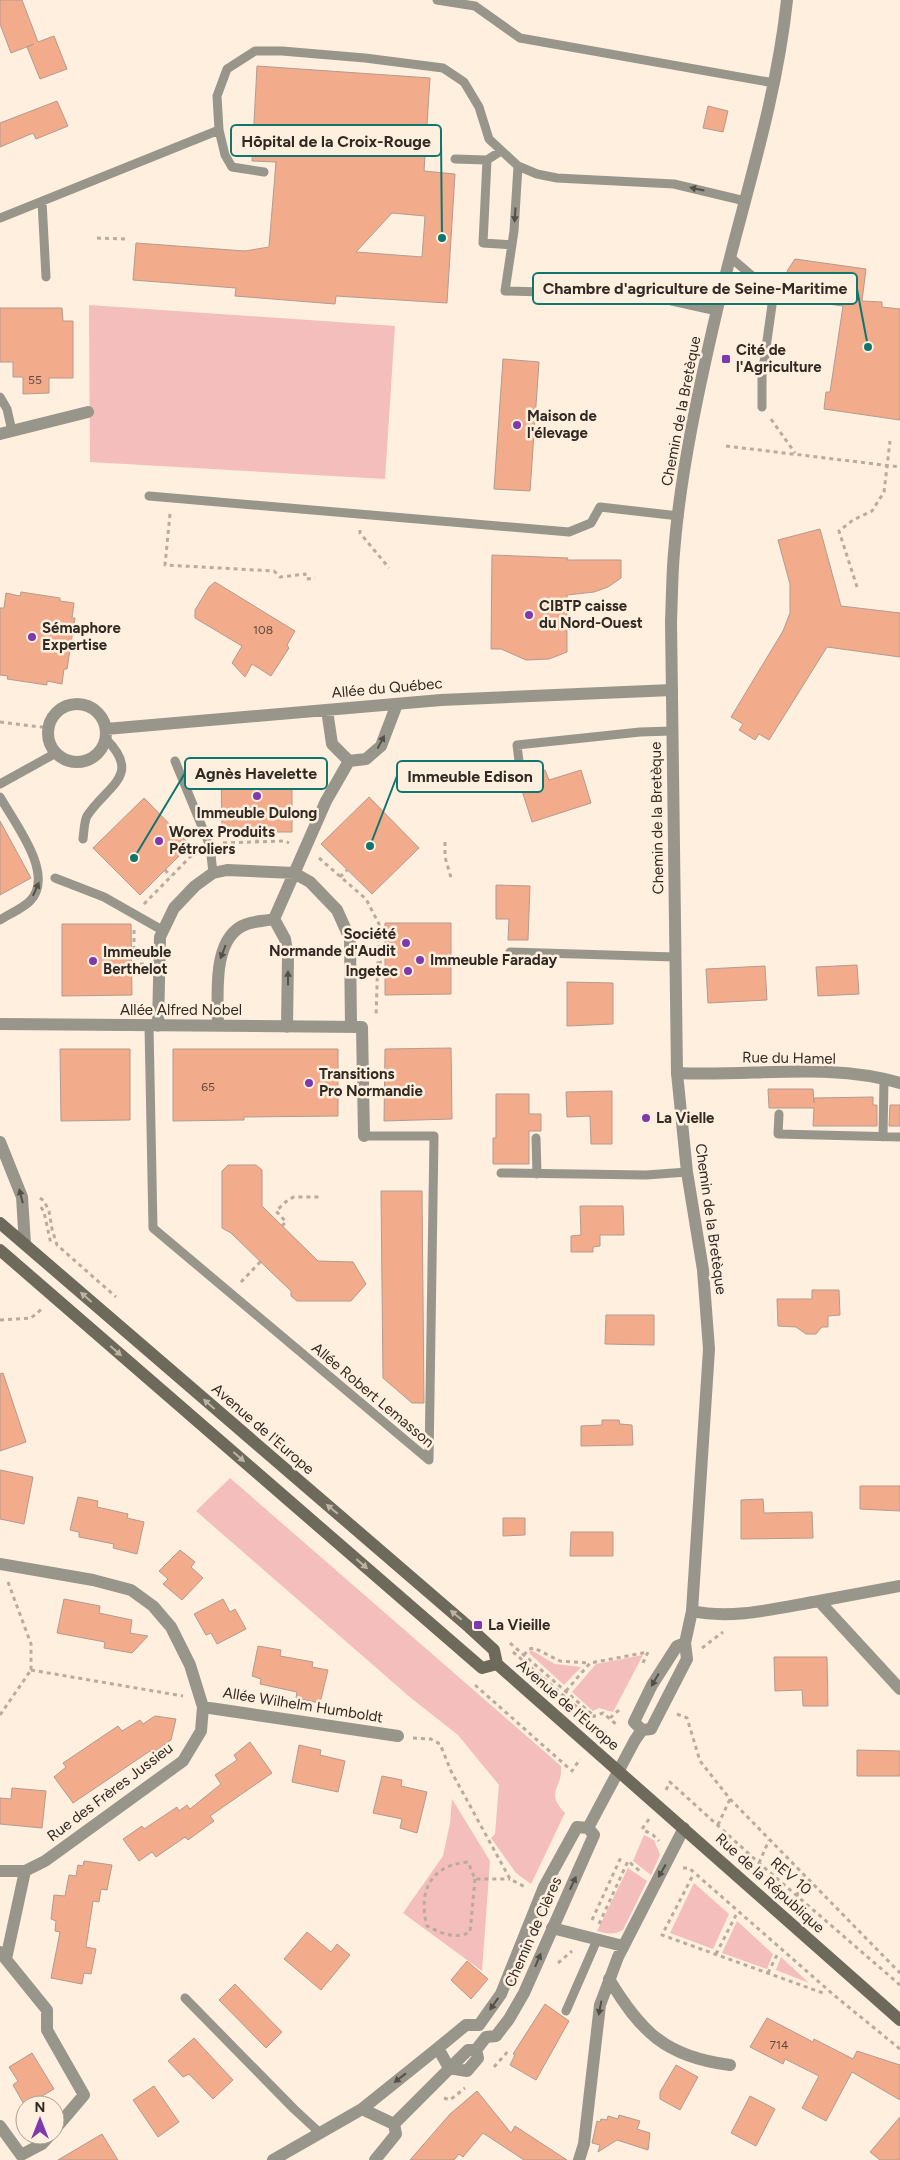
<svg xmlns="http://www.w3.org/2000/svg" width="900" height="2160" font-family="Figtree,sans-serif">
  <rect width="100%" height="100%" fill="#feefdf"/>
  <!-- green -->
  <path fill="#f3bebc" d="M 89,305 L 395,326 L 385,479 L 90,462 Z
    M 230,1478 L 561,1766 C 563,1789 544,1791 565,1813 L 531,1884 L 516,1873 L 491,1838 L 495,1834 L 499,1785 L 458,1735 L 411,1698 L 196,1511 Z
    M 531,1650 L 555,1664 L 581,1667 L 564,1685 L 529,1653 Z
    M 643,1655 L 613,1712 L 599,1708 L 593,1711 L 572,1692 L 596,1664 Z
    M 452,1799 L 490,1861 L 482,1971 L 403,1913 L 443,1856 L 450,1823 Z
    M 644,1835 L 654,1840 L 660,1855 L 651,1875 L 633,1861 Z
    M 628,1868 L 647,1881 L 623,1930 C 614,1935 607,1934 597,1931 Z
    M 694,1883 L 729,1914 L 713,1949 L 670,1933 Z
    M 737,1921 L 773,1954 L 767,1969 L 722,1953 Z
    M 781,1957 L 809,1983 L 776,1970 Z"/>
  <!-- building -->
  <path fill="#f2ab8b" stroke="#b39b90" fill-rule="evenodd" d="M 0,0 L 22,0 L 38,42 L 54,36 L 67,69 L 40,79 L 27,47 L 34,44 L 11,53 L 0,24 Z
    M 257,66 L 430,78 L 424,171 L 455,174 L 447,303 L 336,296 L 335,304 L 235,296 L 236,288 L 133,280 L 136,243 L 245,251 L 269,247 L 276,162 L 252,161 ZM 392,213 L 425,216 L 422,257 L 356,252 Z
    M 57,101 L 68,126 L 36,139 L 33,133 L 0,147 L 0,123 Z
    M 708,106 L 728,111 L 723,132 L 703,128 Z
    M 795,259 L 866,269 L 862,301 L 882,302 L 882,307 L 900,309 L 900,420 L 824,409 L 826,392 L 830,392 L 843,306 L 792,299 L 794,282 L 787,271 Z
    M 0,308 L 62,308 L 63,321 L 73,321 L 73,378 L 49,378 L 49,393 L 23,394 L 23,377 L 13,377 L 13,362 L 0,362 Z
    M 503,359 L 539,362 L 530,491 L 494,489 Z
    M 820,529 L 841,606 L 900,613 L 900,657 L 827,647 L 769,740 L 759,734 L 755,740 L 739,730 L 743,724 L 731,717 L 783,631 L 790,613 L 790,584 L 778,540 Z
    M 492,555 L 568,558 L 567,560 L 621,560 L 621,578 L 608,587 L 594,592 L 567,595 L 567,652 L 549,659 L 526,660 L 501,649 L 491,649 Z
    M 215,582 L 295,631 L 287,645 L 289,648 L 271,676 L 252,664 L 245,677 L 232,663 L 242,646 L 195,618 L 195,610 L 209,587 Z
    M 21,592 L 60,598 L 60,601 L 74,603 L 72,618 L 75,618 L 67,669 L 64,669 L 62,684 L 47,681 L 47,685 L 7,679 L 8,676 L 0,675 L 0,608 L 4,608 L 6,593 L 20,596 Z
    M 221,765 L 292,765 L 292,832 L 222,832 Z
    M 545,770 L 549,780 L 581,770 L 591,803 L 532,822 L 518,778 Z
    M 369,797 L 419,848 L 372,894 L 321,844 Z
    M 144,798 L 190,845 L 140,895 L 93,848 Z
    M 0,821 L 31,878 L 0,895 Z
    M 496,885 L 530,886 L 528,940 L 508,940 L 509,919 L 496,919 Z
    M 385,923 L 451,923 L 451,994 L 385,995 Z
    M 62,924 L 131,924 L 132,995 L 62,996 Z
    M 857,965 L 859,994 L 818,996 L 816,967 Z
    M 765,966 L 767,1000 L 708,1003 L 706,969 Z
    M 567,982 L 613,983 L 613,1024 L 567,1026 Z
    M 451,1048 L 452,1119 L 384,1121 L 385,1049 Z
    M 60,1049 L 130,1049 L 130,1120 L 61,1121 Z
    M 173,1049 L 338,1049 L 338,1116 L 244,1117 L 244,1120 L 173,1121 Z
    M 768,1089 L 813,1089 L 814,1103 L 814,1098 L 873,1097 L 873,1105 L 877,1105 L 877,1126 L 813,1126 L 814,1108 L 769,1108 Z
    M 612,1091 L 612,1144 L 591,1144 L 590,1116 L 567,1117 L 566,1092 Z
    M 496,1094 L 529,1094 L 529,1114 L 541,1114 L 541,1131 L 529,1131 L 529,1164 L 493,1164 L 493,1138 L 496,1138 Z
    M 890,1105 L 900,1105 L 900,1126 L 889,1126 Z
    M 228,1165 L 256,1165 L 262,1170 L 262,1206 L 318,1261 L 353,1262 L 366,1284 L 351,1301 L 297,1301 L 291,1296 L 291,1291 L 268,1269 L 231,1233 L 222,1228 L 222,1171 Z
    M 381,1191 L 422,1191 L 424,1403 L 412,1403 L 383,1378 Z
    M 580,1206 L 623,1206 L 624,1235 L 600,1235 L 600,1246 L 593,1247 L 593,1252 L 571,1252 L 571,1236 L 581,1235 Z
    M 812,1290 L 839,1290 L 840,1315 L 828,1316 L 828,1327 L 822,1327 L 816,1334 L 806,1334 L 796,1327 L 778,1326 L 777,1299 L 812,1299 Z
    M 606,1315 L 654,1315 L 654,1345 L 605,1344 Z
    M 3,1373 L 26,1442 L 0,1451 L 0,1374 Z
    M 602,1420 L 619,1420 L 620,1424 L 632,1425 L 633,1445 L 581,1446 L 581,1426 L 602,1425 Z
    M 0,1470 L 33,1477 L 24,1524 L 0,1519 Z
    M 860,1486 L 900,1486 L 900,1511 L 860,1509 Z
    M 78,1497 L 98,1501 L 97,1507 L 128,1514 L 127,1518 L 144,1522 L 137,1554 L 113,1548 L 114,1544 L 79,1537 L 79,1532 L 70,1530 Z
    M 763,1499 L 764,1513 L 812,1512 L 813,1538 L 741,1539 L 741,1500 Z
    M 503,1518 L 525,1518 L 525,1535 L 503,1536 Z
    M 571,1532 L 613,1532 L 613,1556 L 570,1556 Z
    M 180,1550 L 195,1562 L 191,1567 L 203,1578 L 182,1600 L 163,1584 L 168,1579 L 159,1571 Z
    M 64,1599 L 100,1606 L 99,1613 L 132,1620 L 130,1633 L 148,1636 L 132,1653 L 104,1648 L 105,1642 L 57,1633 Z
    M 223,1599 L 230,1612 L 235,1609 L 246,1629 L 217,1644 L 211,1633 L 206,1635 L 194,1614 Z
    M 258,1646 L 281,1650 L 280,1656 L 313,1662 L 312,1667 L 328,1670 L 320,1703 L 296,1698 L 297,1692 L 260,1684 L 261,1679 L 252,1676 Z
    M 774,1657 L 827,1657 L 828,1706 L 803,1706 L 802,1690 L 775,1691 Z
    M 155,1716 L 176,1719 L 171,1740 L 152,1753 L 150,1751 L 73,1803 L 54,1777 L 66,1767 L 63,1763 L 118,1726 L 122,1731 L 140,1720 L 143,1724 Z
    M 250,1742 L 272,1773 L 210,1816 L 214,1821 L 188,1840 L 185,1837 L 156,1857 L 152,1852 L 139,1861 L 123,1839 L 142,1826 L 144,1829 L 177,1807 L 179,1811 L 187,1805 L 190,1809 L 221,1784 L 215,1775 L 237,1760 L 234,1755 Z
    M 299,1745 L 321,1750 L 320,1755 L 345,1761 L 338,1792 L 292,1782 Z
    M 857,1750 L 900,1751 L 900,1776 L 857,1776 Z
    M 382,1776 L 402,1780 L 401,1786 L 427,1792 L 417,1833 L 400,1828 L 402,1819 L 373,1813 Z
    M 12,1788 L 46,1791 L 42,1828 L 0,1824 L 0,1798 L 11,1799 Z
    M 84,1861 L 112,1865 L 107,1890 L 101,1889 L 99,1902 L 93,1901 L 86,1947 L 96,1949 L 91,1974 L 84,1973 L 82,1984 L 51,1978 L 60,1932 L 55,1931 L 56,1921 L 51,1919 L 54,1895 L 65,1896 L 69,1875 L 76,1876 L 78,1865 L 83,1866 Z
    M 307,1932 L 331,1952 L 337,1944 L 350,1955 L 321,1990 L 284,1959 Z
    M 467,1961 L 488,1979 L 471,1999 L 451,1980 Z
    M 235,1984 L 282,2032 L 266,2048 L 219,2000 Z
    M 545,2004 L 569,2021 L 536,2080 L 510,2065 L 515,2055 L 513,2054 Z
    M 767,2018 L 813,2042 L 814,2039 L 853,2059 L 857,2051 L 900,2065 L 900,2100 L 852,2072 L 826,2121 L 802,2108 L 819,2076 L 785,2059 L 783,2064 L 750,2047 Z
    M 194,2038 L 233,2080 L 213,2099 L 189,2074 L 183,2077 L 168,2061 Z
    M 32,2053 L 54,2089 L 25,2106 L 13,2085 L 18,2081 L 9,2067 Z
    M 676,2065 L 698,2077 L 680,2110 L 660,2099 L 660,2092 Z
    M 154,2086 L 179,2122 L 158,2137 L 133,2100 Z
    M 477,2091 L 511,2133 L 515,2126 L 567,2160 L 524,2160 L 483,2133 L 463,2157 L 459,2154 L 454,2160 L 410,2160 L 450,2114 Z
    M 750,2096 L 775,2109 L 756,2146 L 731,2133 Z
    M 619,2115 L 640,2121 L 637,2129 L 650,2133 L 648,2150 L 617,2140 L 598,2152 L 600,2145 L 592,2143 L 597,2121 L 600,2122 L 601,2119 L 607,2120 L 608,2116 L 618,2119 Z
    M 900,2117 L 900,2160 L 880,2160 L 870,2152 Z
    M 102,2134 L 118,2160 L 58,2160 Z"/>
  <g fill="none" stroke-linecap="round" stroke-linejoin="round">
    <!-- path -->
    <path stroke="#b9ac9f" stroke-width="3" stroke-dasharray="4 4" stroke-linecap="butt" d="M 97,238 L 126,239
      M 771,419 L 795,453
      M 726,446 L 900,467
      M 170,514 L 165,565 L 274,571 L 280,577 L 305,574 L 306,579 L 315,578
      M 360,530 L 360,533 L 389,568
      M 857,587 L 839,531 L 853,520 L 872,511 L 884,492 L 890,441
      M 0,722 L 49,728
      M 257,831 L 257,842
      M 445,842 L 445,857 L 452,881
      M 223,843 L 285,841 L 289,843
      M 319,858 L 366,899 L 379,924 L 376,1017
      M 165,870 L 171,876
      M 340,877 L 347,870
      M 144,904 L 196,851
      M 134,930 L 134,964 L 144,964
      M 378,963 L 385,961
      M 40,1198 L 44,1201 L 49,1211 L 52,1229 L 57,1245 L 116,1297
      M 41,1207 L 44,1212 L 51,1244
      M 282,1226 L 286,1222 L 276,1211 L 289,1199 L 294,1197 L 322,1197
      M 241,1282 L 263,1259
      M 0,1320 L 31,1318 L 43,1308
      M 8,1582 L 31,1644 L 31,1670
      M 510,1643 L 594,1716
      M 702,1648 L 723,1632
      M 513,1652 L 586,1715 L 593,1716
      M 524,1655 L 529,1649 L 534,1648 L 560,1661 L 590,1663
      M 31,1670 L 183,1696
      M 475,1685 L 572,1771 L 580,1759
      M 566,1691 L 590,1663 L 648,1652 L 642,1665
      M 677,1714 L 687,1718 L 700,1761 L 730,1799 L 900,1973
      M 0,1715 L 31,1670
      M 610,1718 L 619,1710
      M 594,1726 L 594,1716 L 603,1713 L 617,1725
      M 413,1738 L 431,1739 L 440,1744 L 451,1771 L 510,1879 L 527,1888
      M 666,1790 L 670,1782 L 759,1863 L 900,1985
      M 649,1819 L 642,1829 L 653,1835 L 659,1841
      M 718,1825 L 730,1799
      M 759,1863 L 769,1840
      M 683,1868 L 689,1868 L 835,1996 L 900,2049
      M 692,1877 L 662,1935 L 823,1993
      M 475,1879 L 470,1932 C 455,1940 441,1933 427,1926 C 418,1892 430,1865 468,1862 L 475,1879 L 510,1879
      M 797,1896 L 803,1875
      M 592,1920 L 622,1855
      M 599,1924 L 628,1861 L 642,1873
      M 716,1954 L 736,1915
      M 558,1963 L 572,1951
      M 768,1973 L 778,1953
      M 494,2067 L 510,2049
      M 444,2098 L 450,2100 L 465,2088"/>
    <!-- service -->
    <path stroke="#98958b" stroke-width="9" d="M 437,0 L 475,6 L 520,38 L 774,83
      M 501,151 L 487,160 L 483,243 L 512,245
      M 455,159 L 487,160
      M 518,166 L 514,231 L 505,291 L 645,295 L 717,311
      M 264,172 L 232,167 L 225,155 L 219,130 L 217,96 L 227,69 L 255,51 L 282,51 L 365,58 L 443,68 L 464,82 L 479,107 L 489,139 L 518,166 L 537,174 L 557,178 L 674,184 L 745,201
      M 42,201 L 46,277
      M 0,218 L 219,130
      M 730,257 L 763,285 L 772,305 L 762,376 L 762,407
      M 0,397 L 7,409 L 12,431
      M 149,496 L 569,532 L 591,523 L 600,507 L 679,516
      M 175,761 L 210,846 L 213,873
      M 519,761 L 517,745 L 640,732 L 672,731
      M 0,784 L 56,753
      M 0,797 C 14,822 56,875 30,901 C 22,909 9,914 0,920
      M 83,839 C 84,832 84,822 87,816 C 106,786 143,776 106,739
      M 55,878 L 104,897 L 162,930
      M 510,952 L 675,957
      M 149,1026 L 153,1228 L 429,1460 L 434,1136 L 364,1136
      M 779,1114 L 778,1134 L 900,1137
      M 883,1137 L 884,1079
      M 536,1138 L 537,1174
      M 501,1173 L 646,1175 L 687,1172
      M 185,1998 L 294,2109 L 320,2133
      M 566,2011 L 597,1940"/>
    <!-- minor -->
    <path stroke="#98958b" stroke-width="12" d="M 0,434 L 88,412
      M48 733a29 29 0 1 1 58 0a29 29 0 1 1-58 0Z
      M 327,710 L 332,744 L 349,761
      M 106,729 L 441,700 L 672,690
      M 349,761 L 366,759 L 381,746 L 397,704
      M 274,919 L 326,801 L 349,761
      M 274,919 L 285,939 L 288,957 L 287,1027
      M 0,1024 L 362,1027 L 364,1136
      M 158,1026 L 160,937 L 174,908 L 195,886 L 213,873 L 227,870 L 294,873 L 310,882 L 337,910 L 350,939 L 351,1027
      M 218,1026 C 218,996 211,936 247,924 C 255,921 265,921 274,919
      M 677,1073 C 750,1077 829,1062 900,1083
      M 0,1142 L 22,1197 L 25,1244
      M 0,1564 L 93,1580 L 131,1590 L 153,1606 L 171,1627 L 190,1665 L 203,1707 L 201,1731 L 183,1761 L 45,1861 L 25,1871 L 0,1871
      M 819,1601 L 900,1586
      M 692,1611 C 733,1620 778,1608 819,1601 L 900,1689
      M 203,1707 L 398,1736
      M 552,1928 L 623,1946
      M 0,1952 L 47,2010 L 47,2030 L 84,2095 L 55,2129
      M 6,1959 L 25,1871
      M 609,1979 C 641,2032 666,2057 730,2065
      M 0,2126 L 21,2155 L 42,2144 L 50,2135
      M 579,2160 L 584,2144 L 600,2005 L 618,1957 L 684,1828"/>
    <!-- tertiary -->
    <path stroke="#98958b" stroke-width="12" d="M 642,1730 L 634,1722 L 652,1685 L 677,1646 L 685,1643
      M 588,1828 L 635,1740 L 642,1730 L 651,1729 L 687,1659 L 685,1643 L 692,1611 L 709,1349 L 703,1270 L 687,1172 L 677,1073 L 671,621 C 672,598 672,575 674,553 C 680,474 699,387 717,310 C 741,207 776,105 787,0
      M 476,2050 L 486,2037 L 496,2036 L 509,2019 L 524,1993 L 594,1835 L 588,1828 L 577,1827 L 544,1887 L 501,1994 L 479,2025
      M 449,2068 L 438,2048 L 466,2025 L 479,2025
      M 449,2068 L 467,2071 L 478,2058 L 476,2050
      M 362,2109 L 394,2124
      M 394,2124 L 468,2050 L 476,2050
      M 273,2160 L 362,2109 L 438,2048
      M 375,2160 L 396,2134 L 394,2124"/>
    <!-- secondary -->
    <path stroke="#6e6a5b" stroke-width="12" d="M 0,1223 L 469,1627 L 494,1650 L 497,1664 L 900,2020
      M 0,1250 L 482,1668 L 497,1664"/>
  </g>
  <!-- one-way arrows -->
  <defs><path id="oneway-solid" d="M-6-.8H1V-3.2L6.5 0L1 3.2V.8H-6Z" transform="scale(1.25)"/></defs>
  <g fill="#554f47">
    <use href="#oneway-solid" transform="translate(697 189) rotate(-168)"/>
    <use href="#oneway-solid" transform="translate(515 215) rotate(94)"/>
    <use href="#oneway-solid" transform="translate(381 742) rotate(-62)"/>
    <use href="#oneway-solid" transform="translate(36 889) rotate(-66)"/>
    <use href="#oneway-solid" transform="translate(223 952) rotate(111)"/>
    <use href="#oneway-solid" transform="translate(288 978) rotate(-90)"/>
    <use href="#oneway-solid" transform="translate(21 1196) rotate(-104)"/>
    <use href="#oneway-solid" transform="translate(655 1680) rotate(120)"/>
    <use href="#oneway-solid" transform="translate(662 1871) rotate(120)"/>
    <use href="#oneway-solid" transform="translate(573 1883) rotate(-65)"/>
    <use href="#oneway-solid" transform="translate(538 1960) rotate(-67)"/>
    <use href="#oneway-solid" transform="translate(494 2004) rotate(125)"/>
    <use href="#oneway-solid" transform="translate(600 2008) rotate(101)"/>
    <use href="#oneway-solid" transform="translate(400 2078) rotate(142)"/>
  </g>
  <g fill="#bdb3a4">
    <use href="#oneway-solid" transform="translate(86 1297) rotate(-139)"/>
    <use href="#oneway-solid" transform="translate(116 1351) rotate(41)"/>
    <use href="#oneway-solid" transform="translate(209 1404) rotate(-139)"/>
    <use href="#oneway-solid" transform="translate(239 1457) rotate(41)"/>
    <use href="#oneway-solid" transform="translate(332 1509) rotate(-140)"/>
    <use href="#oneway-solid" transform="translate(362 1564) rotate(41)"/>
    <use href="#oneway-solid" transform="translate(456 1615) rotate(-140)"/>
  </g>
  <!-- markers -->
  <g fill="#7e3aad" stroke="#feefdf" stroke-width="2">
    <rect x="721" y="354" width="10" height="10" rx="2.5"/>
    <circle cx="517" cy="425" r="5"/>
    <circle cx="529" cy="615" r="5"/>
    <circle cx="32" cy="637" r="5"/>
    <circle cx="257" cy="796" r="5"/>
    <circle cx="159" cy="841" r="5"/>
    <circle cx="406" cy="943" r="5"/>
    <circle cx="420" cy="960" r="5"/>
    <circle cx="93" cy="961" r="5"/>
    <circle cx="408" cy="971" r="5"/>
    <circle cx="309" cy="1083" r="5"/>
    <circle cx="646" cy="1118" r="5"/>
    <rect x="473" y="1620" width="10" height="10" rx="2.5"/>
  </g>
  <g text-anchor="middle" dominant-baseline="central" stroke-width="5" stroke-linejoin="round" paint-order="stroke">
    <!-- number labels -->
    <g font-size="12" fill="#614a3d">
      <text x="35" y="380">55</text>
      <text x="263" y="630">108</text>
      <text x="208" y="1087">65</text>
      <text x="779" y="2045">714</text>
    </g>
    <!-- poi labels -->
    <g font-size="15" font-weight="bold" fill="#312a23" stroke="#feefdf" text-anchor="start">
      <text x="736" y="350">Cité de<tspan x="736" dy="17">l'Agriculture</tspan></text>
      <text x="527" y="416">Maison de<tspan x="527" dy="17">l'élevage</tspan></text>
      <text x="539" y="606">CIBTP caisse<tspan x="539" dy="17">du Nord-Ouest</tspan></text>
      <text x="42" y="628">Sémaphore<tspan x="42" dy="17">Expertise</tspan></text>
      <text x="257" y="813" text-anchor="middle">Immeuble Dulong</text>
      <text x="169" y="832">Worex Produits<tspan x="169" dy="17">Pétroliers</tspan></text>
      <text x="396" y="934" text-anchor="end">Société<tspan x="396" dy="17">Normande d'Audit</tspan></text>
      <text x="103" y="952">Immeuble<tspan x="103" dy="17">Berthelot</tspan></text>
      <text x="430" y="960">Immeuble Faraday</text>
      <text x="398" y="971" text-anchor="end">Ingetec</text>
      <text x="319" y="1074">Transitions<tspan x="319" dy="17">Pro Normandie</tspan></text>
      <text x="656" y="1118">La Vielle</text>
      <text x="488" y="1625">La Vieille</text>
    </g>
    <!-- street labels -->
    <g font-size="15" fill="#312a23" stroke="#feefdf">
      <text transform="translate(681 411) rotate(-79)">Chemin de la Bretèque</text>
      <text transform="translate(387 688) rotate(-5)">Allée du Québec</text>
      <text transform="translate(657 818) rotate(-91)">Chemin de la Bretèque</text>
      <text x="181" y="1010">Allée Alfred Nobel</text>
      <text transform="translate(789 1058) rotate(1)">Rue du Hamel</text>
      <text transform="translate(711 1219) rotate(82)">Chemin de la Bretèque</text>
      <text transform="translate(373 1395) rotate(40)">Allée Robert Lemasson</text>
      <text transform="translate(263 1429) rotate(41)">Avenue de l'Europe</text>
      <text transform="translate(303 1705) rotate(9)">Allée Wilhelm Humboldt</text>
      <text transform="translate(568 1705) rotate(41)">Avenue de l'Europe</text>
      <text transform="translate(110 1792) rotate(-37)">Rue des Frères Jussieu</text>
      <text transform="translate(791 1876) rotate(41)">REV 10</text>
      <text transform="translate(770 1883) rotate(42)">Rue de la République</text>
      <text transform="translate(533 1932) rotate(-66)">Chemin de Clères</text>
    </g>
  </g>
  <!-- callouts -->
  <path fill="none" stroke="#0f766e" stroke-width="2" d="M442 238L441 141M868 347L857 289M134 858L185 773M370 846L397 776"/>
  <g fill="#0f766e" stroke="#feefdf" stroke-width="2">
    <circle cx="442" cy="238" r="5"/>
    <circle cx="868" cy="347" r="5"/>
    <circle cx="134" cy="858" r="5"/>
    <circle cx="370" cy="846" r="5"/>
  </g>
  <g fill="#feefdf" stroke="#0f766e" stroke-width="2">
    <rect x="231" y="125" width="210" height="31" rx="5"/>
    <rect x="533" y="273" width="324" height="31" rx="5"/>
    <rect x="185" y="758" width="142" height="31" rx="5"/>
    <rect x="397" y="761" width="146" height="31" rx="5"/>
  </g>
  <g font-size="16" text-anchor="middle" font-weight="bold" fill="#312a23">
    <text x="336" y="147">Hôpital de la Croix-Rouge</text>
    <text x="695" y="294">Chambre d'agriculture de Seine-Maritime</text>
    <text x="256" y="779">Agnès Havelette</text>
    <text x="470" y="782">Immeuble Edison</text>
  </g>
  <!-- north arrow -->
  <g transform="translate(40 2120)"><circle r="24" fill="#feefdf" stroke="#aca094"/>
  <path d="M0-4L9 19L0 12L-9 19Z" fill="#7e3aad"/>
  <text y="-8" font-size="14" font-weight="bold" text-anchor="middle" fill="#312a23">N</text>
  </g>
</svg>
